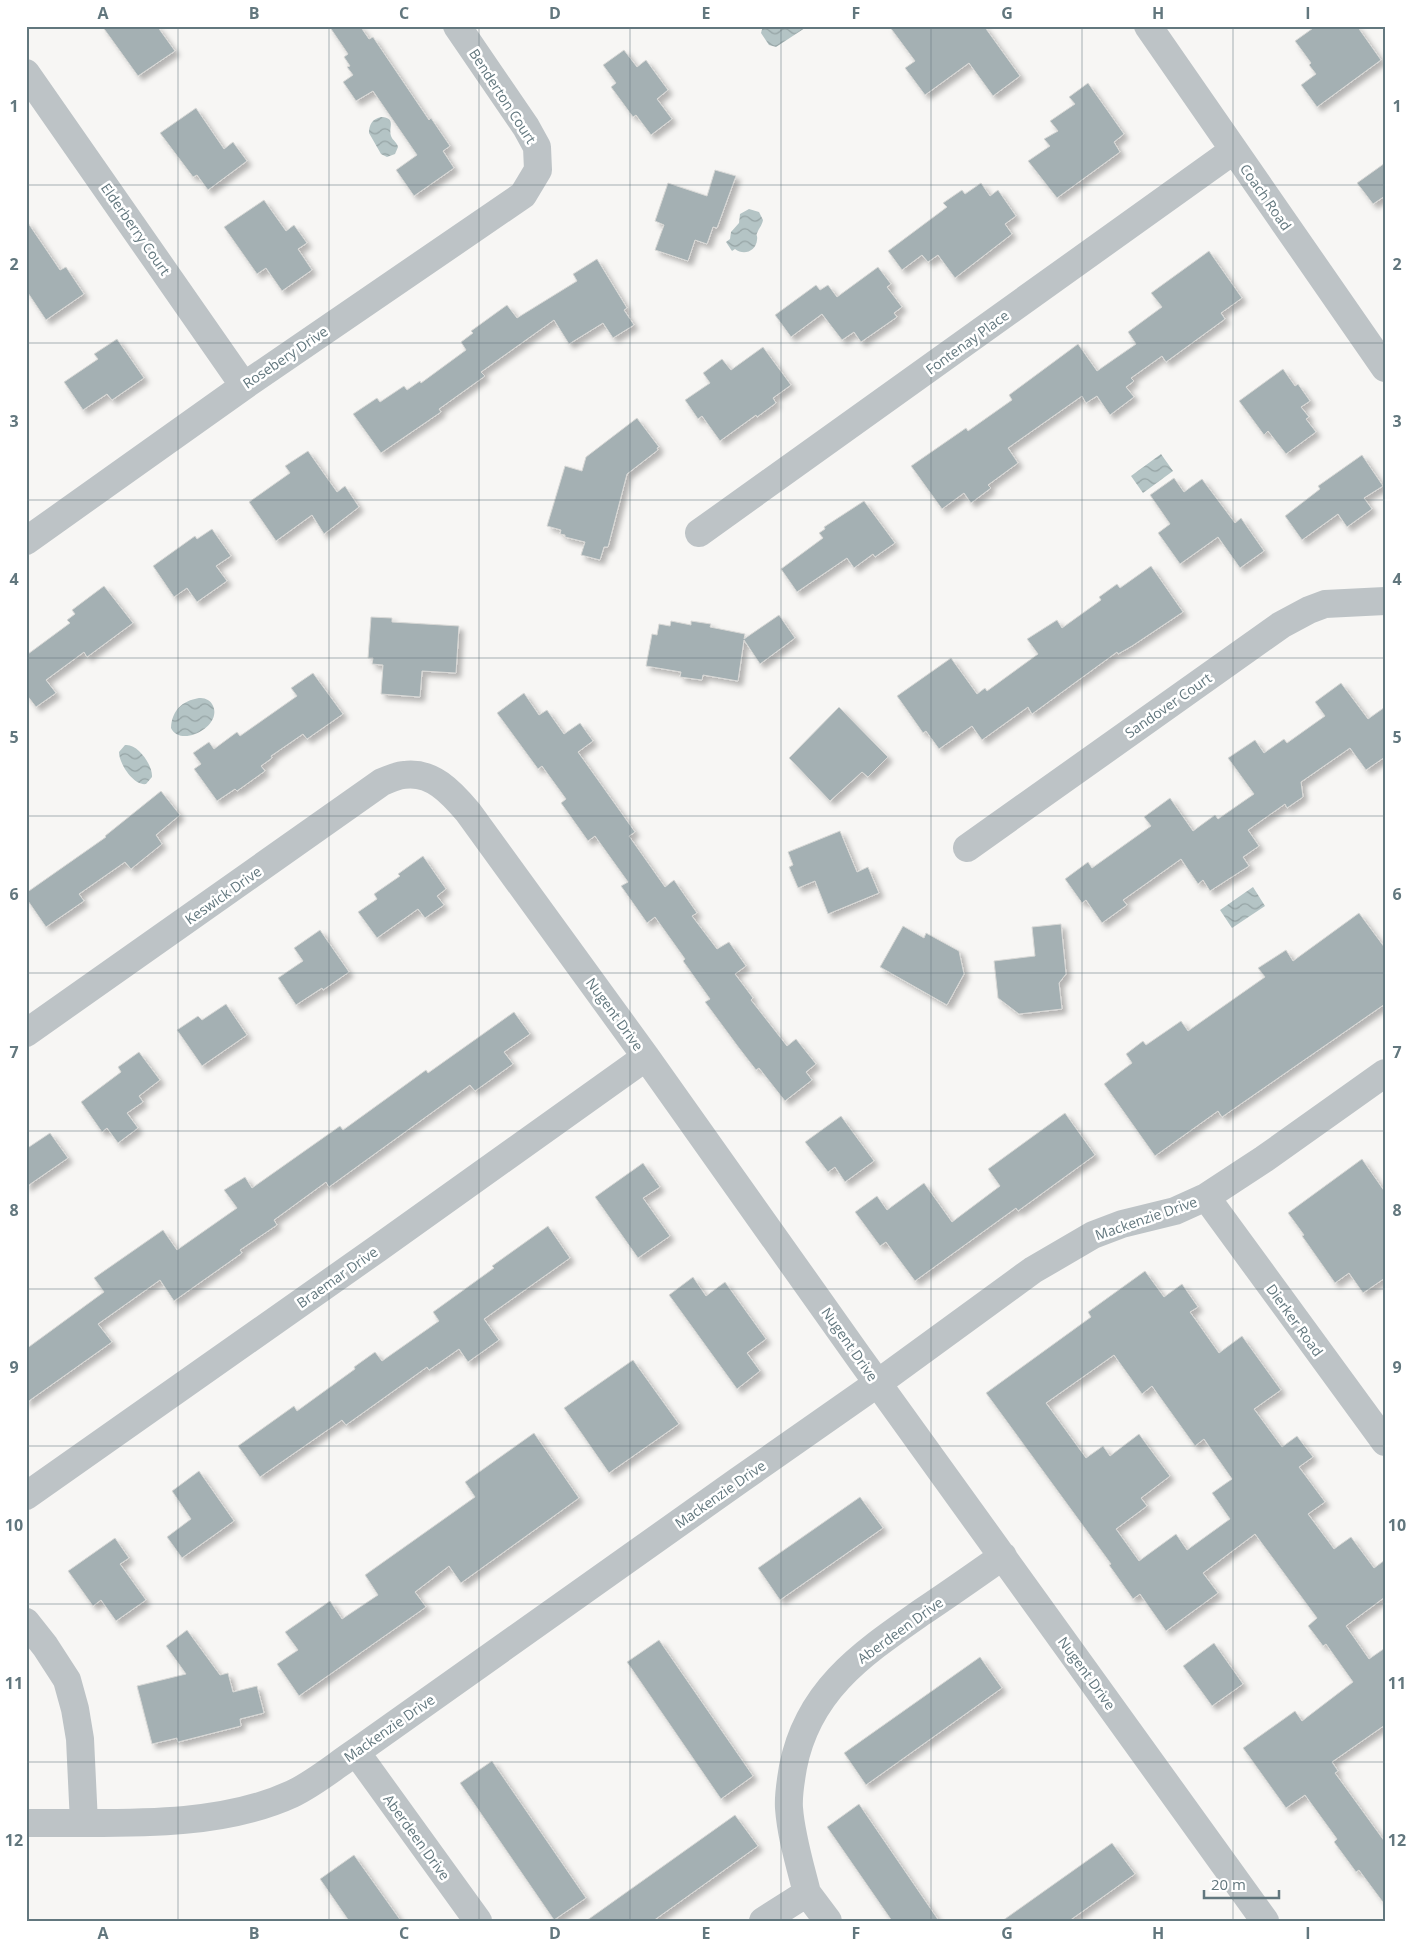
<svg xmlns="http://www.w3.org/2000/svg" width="1411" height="1947" font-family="'Open Sans',sans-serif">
  <defs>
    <pattern id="water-waves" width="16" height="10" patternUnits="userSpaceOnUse" patternTransform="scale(1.25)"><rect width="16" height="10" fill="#b4c4c5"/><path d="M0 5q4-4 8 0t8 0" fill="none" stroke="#96a4a5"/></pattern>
    <filter id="shadow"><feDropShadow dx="4.5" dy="4.5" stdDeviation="2.5" flood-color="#0004"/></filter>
  </defs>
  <rect width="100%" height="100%" fill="#f7f6f4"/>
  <!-- water -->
  <path fill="url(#water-waves)" d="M 763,26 L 808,26 L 776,47 L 769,45 L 761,33 Z
    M 381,117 C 397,118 388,127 391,136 C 393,141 397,142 398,147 L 395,154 L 387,157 L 381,154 L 369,133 C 369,125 372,119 381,117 Z
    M 749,209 L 759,212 L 763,220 C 762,225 760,227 758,231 C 755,237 758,234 757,240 C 756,251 744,256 735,249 L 732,251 L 726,242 L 730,239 L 731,232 L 739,223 L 740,214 Z
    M 1161,454 L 1173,471 L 1143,493 L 1131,476 Z
    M 199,698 C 204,698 209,699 212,704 C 225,725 181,749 171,728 C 172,710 182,701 199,698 Z
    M 125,745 C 138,743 153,766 152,777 L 146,784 C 134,786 119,764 119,752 Z
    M 1253,887 L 1265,906 L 1232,928 L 1220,910 Z"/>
  <!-- building -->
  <path fill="#a4b0b3" stroke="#d8d8d6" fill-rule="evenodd" filter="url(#shadow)" d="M 102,26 L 157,26 L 175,51 L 138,76 Z
    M 329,26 L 360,26 L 369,39 L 373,37 L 429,120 L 431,118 L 450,146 L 443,151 L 454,168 L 414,196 L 396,170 L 417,155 L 373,91 L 356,101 L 343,82 L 353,75 L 347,67 L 350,66 L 344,57 L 348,54 Z
    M 889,26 L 984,26 L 1020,76 L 993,96 L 969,63 L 925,95 L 905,68 L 915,61 Z
    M 1316,26 L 1357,26 L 1381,60 L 1317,107 L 1301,85 L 1316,74 L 1309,65 L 1311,63 L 1295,41 Z
    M 624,50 L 637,67 L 646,60 L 668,90 L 657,99 L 672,119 L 651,135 L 636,115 L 633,117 L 611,87 L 616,83 L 603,65 Z
    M 1088,83 L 1124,134 L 1114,142 L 1120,152 L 1057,198 L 1028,161 L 1050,146 L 1044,139 L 1058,131 L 1050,121 L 1075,104 L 1069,97 Z
    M 196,108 L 224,149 L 233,142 L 247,161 L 208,190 L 197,175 L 193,177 L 160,133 Z
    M 1385,163 L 1385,196 L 1373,204 L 1357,183 Z
    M 715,170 L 736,176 L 717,228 L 713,227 L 707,244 L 695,240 L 688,261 L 655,250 L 664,225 L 655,221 L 668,183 L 707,196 Z
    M 981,183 L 990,196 L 998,190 L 1016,216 L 1005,224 L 1012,234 L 955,278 L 938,255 L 928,262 L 922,255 L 902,270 L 888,251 L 947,207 L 943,203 L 962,190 L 965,194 Z
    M 264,200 L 286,231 L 294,225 L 307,243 L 298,249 L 312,270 L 282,291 L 266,268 L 257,274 L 224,227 Z
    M 26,220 L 60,270 L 66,267 L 84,294 L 46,320 L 26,290 Z
    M 1209,251 L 1242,298 L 1221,313 L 1225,319 L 1166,362 L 1162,356 L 1131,378 L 1134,381 L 1126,387 L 1134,397 L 1110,415 L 1097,396 L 1086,403 L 1082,396 L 1008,448 L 1018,463 L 988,485 L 991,488 L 971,503 L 964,493 L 942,509 L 911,466 L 966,428 L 968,431 L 1012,400 L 1009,395 L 1078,344 L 1097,371 L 1136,344 L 1128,332 L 1162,307 L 1151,293 Z
    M 597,259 L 627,308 L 624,310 L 634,325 L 613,338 L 603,323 L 569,344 L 554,320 L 481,372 L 485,376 L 439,409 L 441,412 L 381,453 L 353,414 L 377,398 L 380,402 L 404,386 L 407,390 L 420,381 L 421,383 L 466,350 L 461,342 L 473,333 L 471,331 L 507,305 L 517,318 L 577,281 L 573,274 Z
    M 878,267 L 891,284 L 887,287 L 902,307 L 894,313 L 897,317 L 861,342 L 854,332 L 842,340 L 822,314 L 791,337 L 775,315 L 816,285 L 820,290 L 828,285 L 837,297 Z
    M 117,339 L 144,378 L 112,400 L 107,394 L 83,410 L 64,382 L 98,359 L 94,354 Z
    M 763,347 L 791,385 L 773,398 L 776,403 L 757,417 L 756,415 L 720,441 L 702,416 L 698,419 L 685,400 L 710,383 L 703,373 L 722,359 L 731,370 Z
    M 1283,369 L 1295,386 L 1298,384 L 1310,401 L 1301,407 L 1309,417 L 1306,419 L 1316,432 L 1286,454 L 1268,431 L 1264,435 L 1239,401 Z
    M 637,418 L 659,447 L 657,448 L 658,450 L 627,474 L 608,547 L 604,547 L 600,560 L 581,555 L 585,542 L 565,537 L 565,535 L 560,534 L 561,530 L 547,526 L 565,466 L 582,471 L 586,457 Z
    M 308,451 L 337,492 L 345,486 L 359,507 L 324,534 L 312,515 L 276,541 L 249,502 L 290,473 L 285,466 Z
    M 1362,455 L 1383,486 L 1364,498 L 1372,509 L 1347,527 L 1338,514 L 1302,540 L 1285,516 L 1320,489 L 1318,486 Z
    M 1174,478 L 1184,492 L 1202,479 L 1235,523 L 1241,518 L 1264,551 L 1240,568 L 1218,537 L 1180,564 L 1158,533 L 1170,524 L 1150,495 Z
    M 864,501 L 895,543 L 875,557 L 873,554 L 854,568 L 847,558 L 797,592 L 781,569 L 823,538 L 819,533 L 825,529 L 824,527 Z
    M 212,529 L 231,556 L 216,566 L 227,581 L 197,602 L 187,588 L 174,597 L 153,566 L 195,536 L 197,539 Z
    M 1151,566 L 1183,612 L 1132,646 L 1118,654 L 1117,652 L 1032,714 L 1028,707 L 982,740 L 972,726 L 939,749 L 926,731 L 923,733 L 897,696 L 951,658 L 977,694 L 985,688 L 987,691 L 1038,654 L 1027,639 L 1057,620 L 1062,628 L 1101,600 L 1099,597 L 1117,584 L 1120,588 Z
    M 104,586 L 133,623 L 87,657 L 84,652 L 46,680 L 56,693 L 36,707 L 26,694 L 26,652 L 28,654 L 70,623 L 67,620 L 75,614 L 72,610 Z
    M 779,615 L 795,638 L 760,664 L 744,640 L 738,681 L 703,675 L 702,680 L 680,677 L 681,672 L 646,666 L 652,634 L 657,635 L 659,624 L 670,626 L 671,621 L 691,625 L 691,621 L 711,624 L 710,627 L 745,634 L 744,639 Z
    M 371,617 L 392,618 L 392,622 L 459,626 L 456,673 L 422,671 L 420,697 L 381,694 L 383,665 L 372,664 L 373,658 L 368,658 Z
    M 313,673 L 343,714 L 307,739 L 303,734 L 271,756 L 272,758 L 261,766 L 265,771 L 237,791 L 235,789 L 217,801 L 194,769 L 201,764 L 193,753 L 209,742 L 214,749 L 237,732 L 240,736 L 297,696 L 291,688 Z
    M 1341,683 L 1368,719 L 1385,707 L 1385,757 L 1366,770 L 1350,748 L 1301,782 L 1303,797 L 1287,808 L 1285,804 L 1248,830 L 1259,846 L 1243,857 L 1249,866 L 1210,891 L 1203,880 L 1198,884 L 1181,859 L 1123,900 L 1127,905 L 1102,923 L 1086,900 L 1082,903 L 1065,879 L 1088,862 L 1092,868 L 1151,826 L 1144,817 L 1170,798 L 1193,831 L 1215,815 L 1218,819 L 1254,794 L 1228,758 L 1255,740 L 1264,753 L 1284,739 L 1287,743 L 1325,716 L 1315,702 Z
    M 524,693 L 539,715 L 547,710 L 564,734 L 580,723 L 593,741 L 578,752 L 635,832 L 629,836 L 665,887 L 674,880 L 697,913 L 692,916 L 717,949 L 729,942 L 746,966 L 735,974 L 753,998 L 751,1000 L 787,1046 L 796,1039 L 816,1064 L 806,1072 L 812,1080 L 785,1101 L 759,1068 L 756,1070 L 739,1048 L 705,1002 L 710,999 L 683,961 L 685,959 L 655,917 L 647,923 L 621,886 L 628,882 L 595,836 L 588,841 L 561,803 L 566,799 L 542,766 L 538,769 L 497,713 Z
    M 839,707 L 888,757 L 868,777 L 862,772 L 830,801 L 789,758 Z
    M 161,791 L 180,815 L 156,835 L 162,844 L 131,869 L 125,862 L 79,894 L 84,901 L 46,927 L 26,898 L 26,893 L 106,837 L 105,836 Z
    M 840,831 L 857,872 L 868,867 L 879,893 L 828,914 L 815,881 L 798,888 L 789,867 L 793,865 L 788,852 Z
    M 423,856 L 446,889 L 437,896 L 444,905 L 425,918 L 418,909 L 377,938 L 358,912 L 377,899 L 374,894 L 400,876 L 398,874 Z
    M 1359,913 L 1385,948 L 1385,1004 L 1222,1117 L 1218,1111 L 1155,1156 L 1104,1084 L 1132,1063 L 1126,1054 L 1143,1041 L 1146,1045 L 1181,1021 L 1188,1031 L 1265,977 L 1258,968 L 1286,950 L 1293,961 Z
    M 1061,924 L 1066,974 L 1059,983 L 1062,1009 L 1019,1014 L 998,998 L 994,961 L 1035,956 L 1032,927 Z
    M 903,926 L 924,938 L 926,933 L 959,951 L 964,974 L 947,1005 L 880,967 Z
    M 320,930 L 349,972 L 323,990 L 322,988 L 296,1005 L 278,978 L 303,961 L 294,948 Z
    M 226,1004 L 247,1035 L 202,1066 L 177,1030 L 198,1016 L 202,1020 Z
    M 514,1012 L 530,1034 L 504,1052 L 513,1064 L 475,1091 L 470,1085 L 329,1187 L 326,1182 L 274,1220 L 277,1225 L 240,1250 L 242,1253 L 174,1301 L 160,1280 L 98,1324 L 112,1342 L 26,1403 L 26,1349 L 104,1292 L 94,1278 L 163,1230 L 177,1250 L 237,1208 L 224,1190 L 245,1177 L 252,1188 L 340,1126 L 343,1130 L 426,1070 L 428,1073 Z
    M 139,1052 L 160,1080 L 139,1096 L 143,1102 L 127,1113 L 138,1128 L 118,1143 L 107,1128 L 102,1132 L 81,1102 L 121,1072 L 118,1067 Z
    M 1065,1113 L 1095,1155 L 1018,1211 L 1016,1208 L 915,1281 L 886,1242 L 880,1246 L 855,1212 L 877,1196 L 887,1210 L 924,1183 L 952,1222 L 1000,1186 L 988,1169 Z
    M 841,1116 L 874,1161 L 845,1182 L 835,1167 L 828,1172 L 805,1142 Z
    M 50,1133 L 68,1158 L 26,1187 L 26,1149 Z
    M 1362,1159 L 1385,1192 L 1385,1278 L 1363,1293 L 1349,1273 L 1335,1283 L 1302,1236 L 1304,1235 L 1288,1213 Z
    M 643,1163 L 660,1187 L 643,1198 L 670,1236 L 638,1258 L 595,1197 Z
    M 548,1226 L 570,1258 L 484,1319 L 499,1340 L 468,1362 L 459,1349 L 429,1370 L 427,1367 L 346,1425 L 342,1420 L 260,1477 L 238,1446 L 294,1406 L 297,1411 L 355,1369 L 354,1367 L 375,1352 L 382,1361 L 439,1321 L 433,1312 L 494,1268 L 492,1266 Z
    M 1145,1271 L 1164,1297 L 1182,1284 L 1198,1307 L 1190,1312 L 1219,1353 L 1242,1336 L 1281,1390 L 1254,1409 L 1282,1447 L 1297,1436 L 1313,1457 L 1299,1467 L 1325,1502 L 1308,1514 L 1334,1549 L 1351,1537 L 1374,1568 L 1385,1560 L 1385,1597 L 1346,1626 L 1369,1659 L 1385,1648 L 1385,1725 L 1332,1762 L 1338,1771 L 1335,1773 L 1385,1842 L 1385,1905 L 1359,1870 L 1356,1872 L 1334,1842 L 1337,1839 L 1305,1795 L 1286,1808 L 1243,1748 L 1295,1711 L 1302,1721 L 1353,1682 L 1326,1644 L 1323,1646 L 1308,1626 L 1317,1618 L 1255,1534 L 1203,1573 L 1218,1593 L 1166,1631 L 1140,1594 L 1133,1599 L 1109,1565 L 1111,1564 L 986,1393 L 1091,1317 L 1088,1312 ZM 1114,1355 L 1142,1394 L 1152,1386 L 1195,1446 L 1204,1439 L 1232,1479 L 1212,1493 L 1230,1519 L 1187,1550 L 1176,1534 L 1139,1561 L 1116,1529 L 1147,1506 L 1141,1498 L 1170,1476 L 1139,1434 L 1110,1456 L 1103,1446 L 1086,1458 L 1046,1403 Z
    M 693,1277 L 706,1296 L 725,1282 L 766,1339 L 747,1353 L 760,1371 L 737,1389 L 669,1295 Z
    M 633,1360 L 679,1424 L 609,1473 L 564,1408 Z
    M 534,1433 L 579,1498 L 461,1583 L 449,1566 L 415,1592 L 426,1607 L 299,1696 L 277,1664 L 298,1650 L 285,1632 L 330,1601 L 342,1619 L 378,1595 L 365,1575 L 475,1497 L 465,1482 Z
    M 199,1471 L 234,1521 L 182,1558 L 167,1537 L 191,1519 L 172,1491 Z
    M 860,1497 L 883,1528 L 780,1600 L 758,1568 Z
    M 115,1538 L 129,1558 L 120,1564 L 146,1600 L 116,1621 L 101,1600 L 93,1606 L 68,1571 Z
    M 187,1630 L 220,1675 L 228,1673 L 233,1692 L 257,1686 L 264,1713 L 240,1719 L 241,1726 L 178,1742 L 177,1738 L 152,1744 L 137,1686 L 186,1674 L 166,1646 Z
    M 659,1640 L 753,1776 L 721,1799 L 627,1662 Z
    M 1214,1643 L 1243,1684 L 1212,1706 L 1183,1666 Z
    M 980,1657 L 1002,1688 L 866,1785 L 844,1753 Z
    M 492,1761 L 586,1898 L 554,1920 L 460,1783 Z
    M 859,1804 L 939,1921 L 892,1921 L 827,1827 Z
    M 735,1815 L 758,1846 L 653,1921 L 586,1921 Z
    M 1112,1843 L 1135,1874 L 1069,1921 L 1002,1921 Z
    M 354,1855 L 401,1921 L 349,1921 L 320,1879 Z"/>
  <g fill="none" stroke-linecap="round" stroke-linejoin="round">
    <!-- minor -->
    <path stroke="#bdc3c6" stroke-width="28" d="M 1148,26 L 1385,368
      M 26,73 L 244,386
      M 699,533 L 1234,150
      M 26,541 L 244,386 L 523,195 L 538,170 L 537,147 L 526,127 L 457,26
      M 967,848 L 1281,625 L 1309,610 L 1325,604 L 1385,601
      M 26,1033 L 382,782 C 388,780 397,775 404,775 C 432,771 451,792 468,812 L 646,1057 L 858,1356 L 1265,1921
      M 1206,1197 L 1385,1442
      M 26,1496 L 377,1249 L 646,1057
      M 26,1622 L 45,1646 L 67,1680 L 75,1709 L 80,1739 L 84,1823
      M 356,1752 L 478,1921
      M 26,1823 C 111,1822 214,1830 292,1794 C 315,1783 335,1766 356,1752 L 738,1481 L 878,1383 L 1033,1270 L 1093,1235 L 1122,1224 L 1175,1211 L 1206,1197 L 1264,1159 L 1385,1073
      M 807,1893 L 828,1921
      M 763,1921 L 807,1893 C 800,1865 791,1836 789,1808 C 788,1794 791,1780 793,1767 C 808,1690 862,1654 922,1612 C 949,1594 976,1575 1003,1556"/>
  </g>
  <!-- grid -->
  <path fill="none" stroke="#62777e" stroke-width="1" stroke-opacity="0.55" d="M 178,26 L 178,1921M 329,26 L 329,1921M 479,26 L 479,1921M 630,26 L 630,1921M 781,26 L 781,1921M 931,26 L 931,1921M 1082,26 L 1082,1921M 1233,26 L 1233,1921M 26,185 L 1385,185M 26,343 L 1385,343M 26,500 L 1385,500M 26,658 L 1385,658M 26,816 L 1385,816M 26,973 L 1385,973M 26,1131 L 1385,1131M 26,1289 L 1385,1289M 26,1446 L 1385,1446M 26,1604 L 1385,1604M 26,1762 L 1385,1762"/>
  <g text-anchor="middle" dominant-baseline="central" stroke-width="5" stroke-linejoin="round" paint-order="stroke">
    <!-- street labels -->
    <g font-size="14" fill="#62777e" stroke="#fff">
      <text transform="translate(503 96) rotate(57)">Benderton Court</text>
      <text transform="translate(1266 197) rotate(55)">Coach Road</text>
      <text transform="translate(136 229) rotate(55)">Elderberry Court</text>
      <text transform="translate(967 342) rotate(-36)">Fontenay Place</text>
      <text transform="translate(285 357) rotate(-34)">Rosebery Drive</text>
      <text transform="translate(1168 705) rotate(-35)">Sandover Court</text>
      <text transform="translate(223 895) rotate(-35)">Keswick Drive</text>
      <text transform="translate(615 1014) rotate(54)">Nugent Drive</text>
      <text transform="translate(1146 1218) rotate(-19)">Mackenzie Drive</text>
      <text transform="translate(337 1277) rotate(-35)">Braemar Drive</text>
      <text transform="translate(1295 1320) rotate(54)">Dierker Road</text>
      <text transform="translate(850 1344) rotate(55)">Nugent Drive</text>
      <text transform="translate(720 1494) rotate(-35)">Mackenzie Drive</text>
      <text transform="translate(900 1630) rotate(-36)">Aberdeen Drive</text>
      <text transform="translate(1087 1673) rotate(54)">Nugent Drive</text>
      <text transform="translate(389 1728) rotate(-35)">Mackenzie Drive</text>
      <text transform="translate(417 1837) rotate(54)">Aberdeen Drive</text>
    </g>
  </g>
  <!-- border -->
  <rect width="1411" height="1947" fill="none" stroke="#ffffff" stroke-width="55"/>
  <!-- scale -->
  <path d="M1204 1890v8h75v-8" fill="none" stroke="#62777e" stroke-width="2.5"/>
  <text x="1211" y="1890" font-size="15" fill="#62777e" stroke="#ffffff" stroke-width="4" paint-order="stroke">20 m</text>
  <rect x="28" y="28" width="1356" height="1892" fill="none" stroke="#62777e" stroke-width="2"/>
  <g font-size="16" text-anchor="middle" font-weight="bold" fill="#62777e">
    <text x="103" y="19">A</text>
    <text x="254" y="19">B</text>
    <text x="404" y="19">C</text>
    <text x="555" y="19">D</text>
    <text x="706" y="19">E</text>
    <text x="856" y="19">F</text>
    <text x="1007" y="19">G</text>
    <text x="1158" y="19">H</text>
    <text x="1308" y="19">I</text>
    <text x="14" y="112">1</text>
    <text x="1397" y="112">1</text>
    <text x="14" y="270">2</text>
    <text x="1397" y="270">2</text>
    <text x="14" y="427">3</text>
    <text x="1397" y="427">3</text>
    <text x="14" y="585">4</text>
    <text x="1397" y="585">4</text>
    <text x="14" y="743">5</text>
    <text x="1397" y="743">5</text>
    <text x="14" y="900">6</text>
    <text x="1397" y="900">6</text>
    <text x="14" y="1058">7</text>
    <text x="1397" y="1058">7</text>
    <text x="14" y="1216">8</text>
    <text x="1397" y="1216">8</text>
    <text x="14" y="1373">9</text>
    <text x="1397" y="1373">9</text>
    <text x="14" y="1531">10</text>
    <text x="1397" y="1531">10</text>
    <text x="14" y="1689">11</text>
    <text x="1397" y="1689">11</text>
    <text x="14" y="1846">12</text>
    <text x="1397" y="1846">12</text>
    <text x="103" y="1939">A</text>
    <text x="254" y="1939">B</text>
    <text x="404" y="1939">C</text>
    <text x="555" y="1939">D</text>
    <text x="706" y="1939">E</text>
    <text x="856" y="1939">F</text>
    <text x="1007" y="1939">G</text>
    <text x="1158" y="1939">H</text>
    <text x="1308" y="1939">I</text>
  </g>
</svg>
